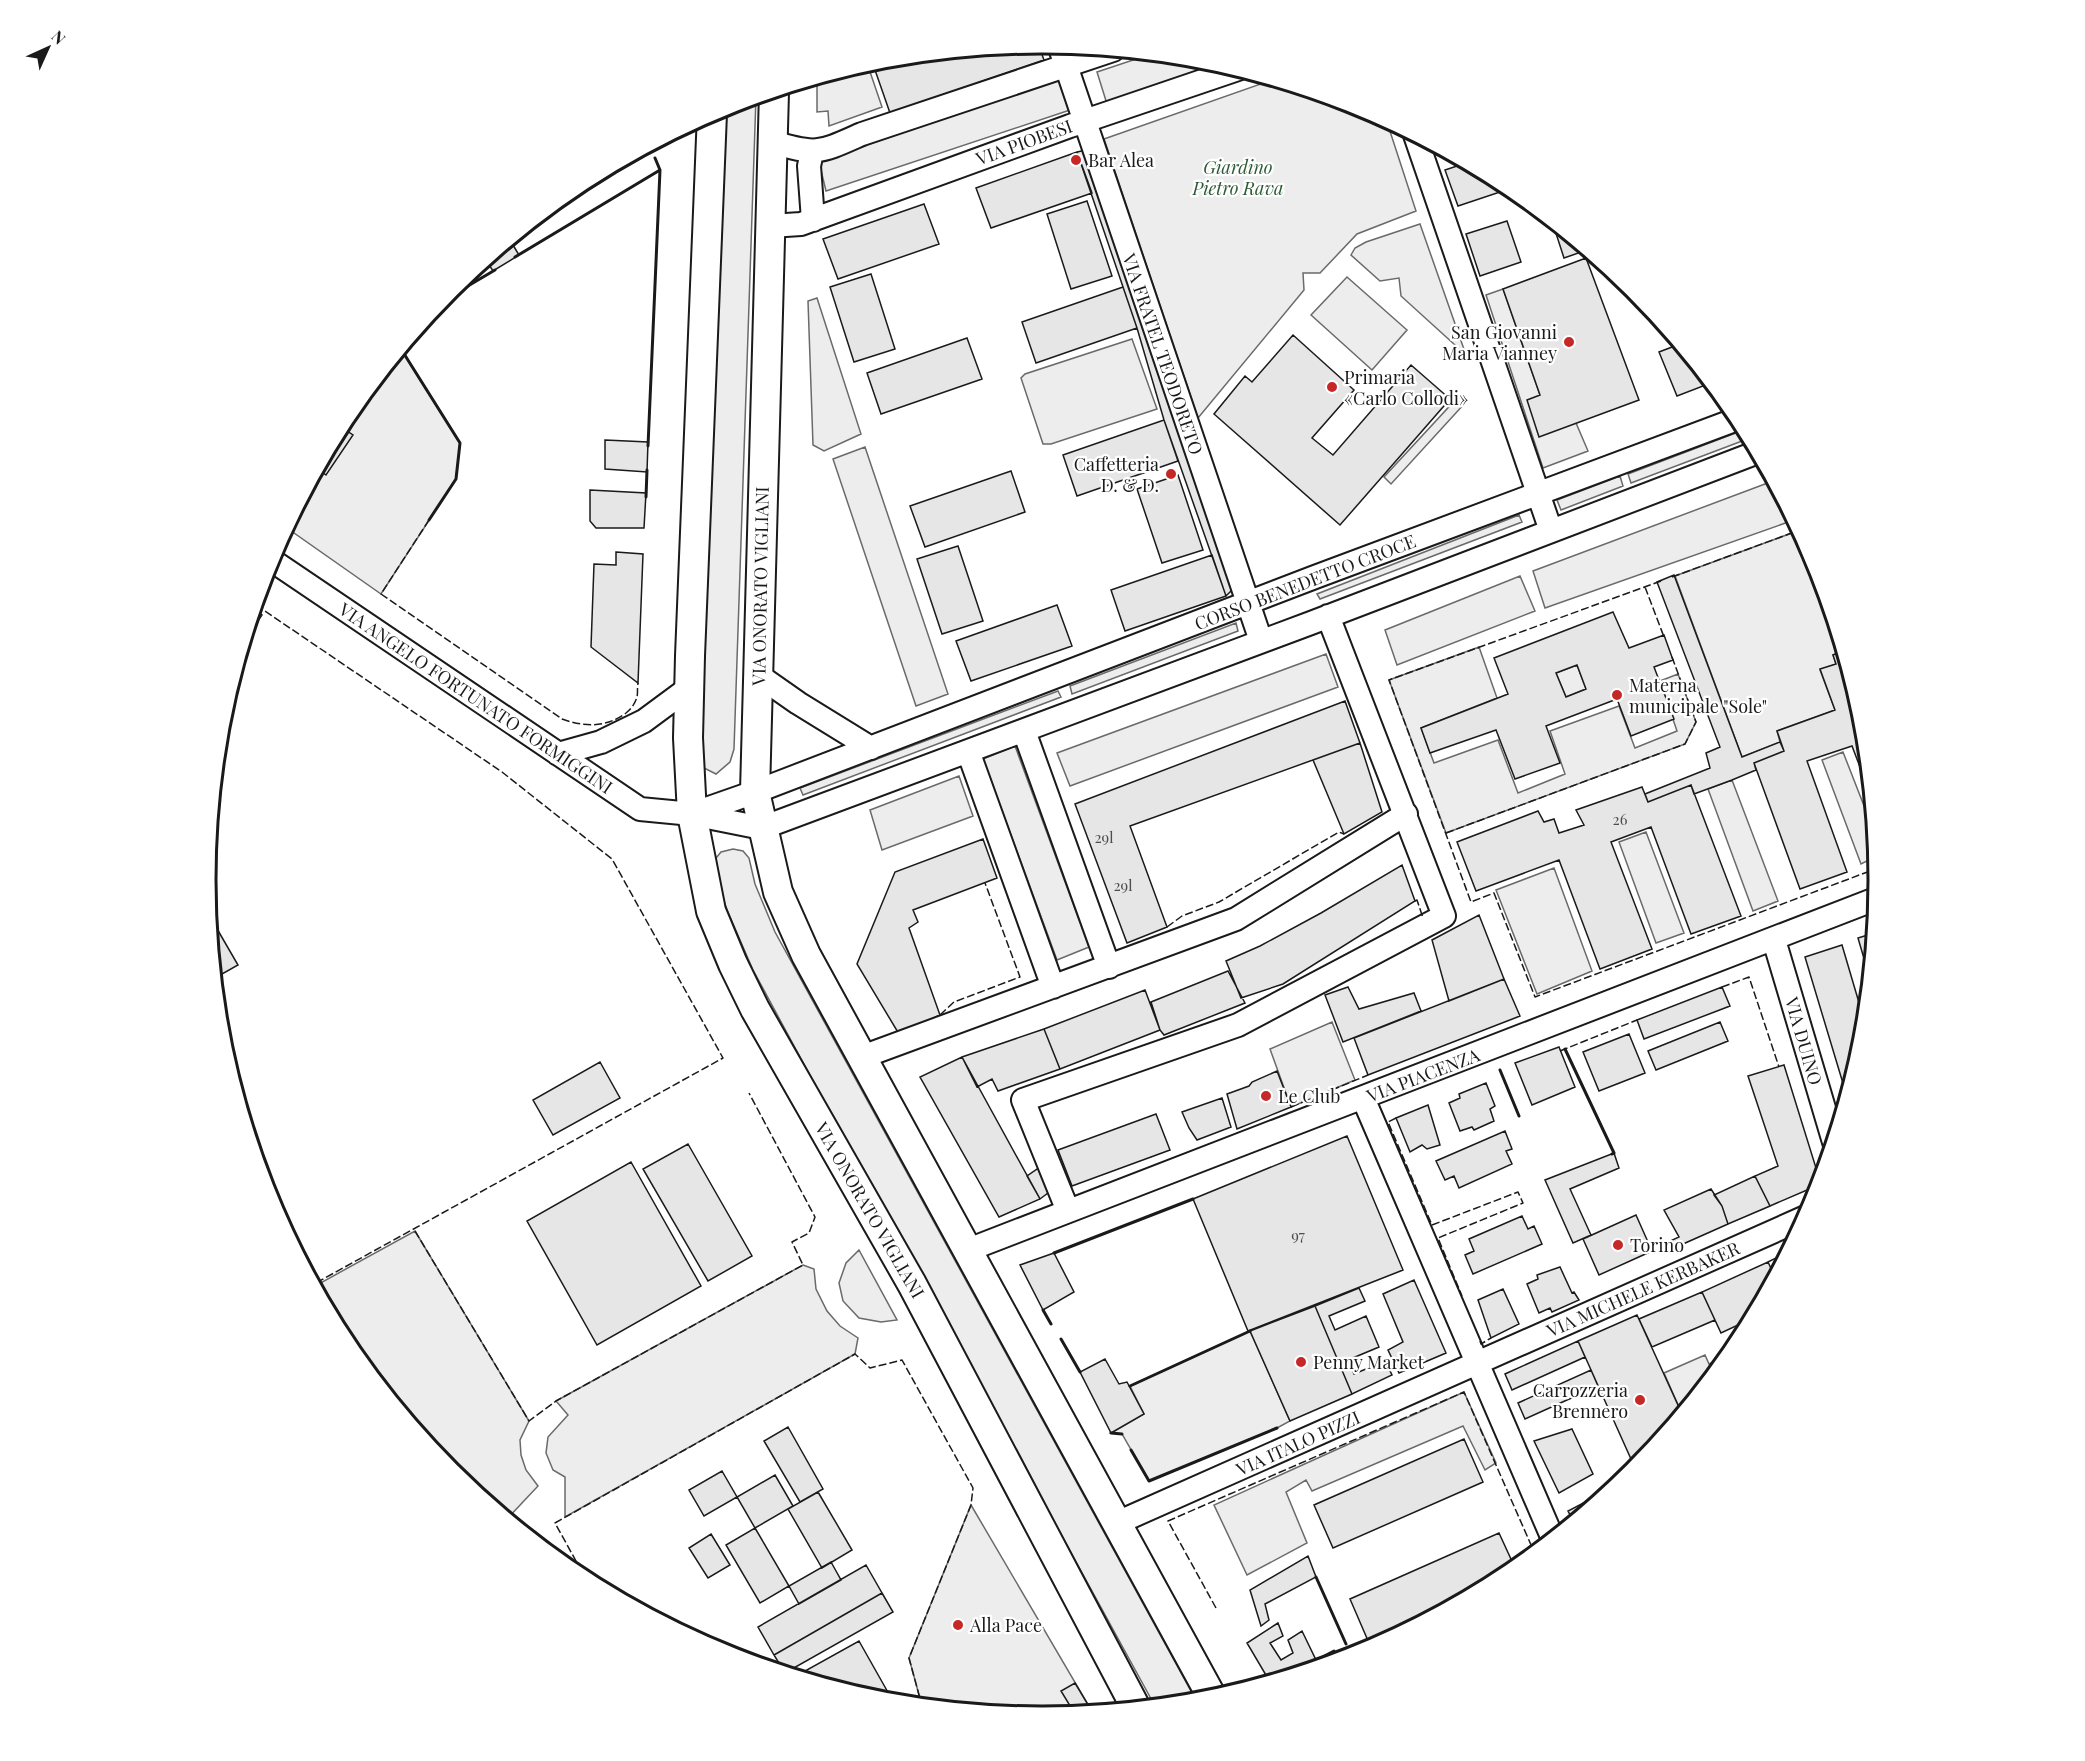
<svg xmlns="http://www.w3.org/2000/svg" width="2085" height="1761" font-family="'Playfair Display',serif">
  <rect width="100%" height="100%" fill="#fff"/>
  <!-- built -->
  <path fill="#ededed" stroke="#6a6a6a" stroke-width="1.5" d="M 1151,54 L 1206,60 L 1221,64 L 1107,104 L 1097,72 Z
    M 867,63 L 882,107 L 829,126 L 828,111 L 817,112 L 817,78 Z
    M 1060,77 L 1070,110 L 826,191 L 819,162 Z
    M 1272,80 L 1363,107 L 1386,119 L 1416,211 L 1357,234 L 1320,273 L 1303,273 L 1304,290 L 1198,418 L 1104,139 Z
    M 756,97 L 734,749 L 730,762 L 716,774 L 702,767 L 695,753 L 723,107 Z
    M 1420,224 L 1466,355 L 1401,296 L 1399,278 L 1380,281 L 1351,255 L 1355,248 L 1366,242 Z
    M 1347,277 L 1407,330 L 1372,370 L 1311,315 Z
    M 1503,289 L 1540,395 L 1576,423 L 1588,451 L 1543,468 L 1486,295 Z
    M 817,298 L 861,434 L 824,451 L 813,445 L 808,301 Z
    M 1132,339 L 1157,409 L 1051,444 L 1043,444 L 1021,378 L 1025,374 Z
    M 401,349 L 460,443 L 456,479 L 381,594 L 287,528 L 347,415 Z
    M 1459,396 L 1465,403 L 1391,484 L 1384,477 Z
    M 1746,429 L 1750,438 L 1631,483 L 1628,474 Z
    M 865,447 L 948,694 L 916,706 L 833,459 Z
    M 1620,476 L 1623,486 L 1561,510 L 1557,500 Z
    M 1773,481 L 1794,520 L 1545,608 L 1533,571 Z
    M 1519,515 L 1522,522 L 1320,599 L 1317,594 Z
    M 1800,530 L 1816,561 L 1843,651 L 1833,655 L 1836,664 L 1820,670 L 1835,710 L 1777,731 L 1780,742 L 1742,757 L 1675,576 Z
    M 1520,576 L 1535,611 L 1397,665 L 1385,630 Z
    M 1236,623 L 1238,631 L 1072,694 L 1070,686 Z
    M 1479,647 L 1497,698 L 1421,728 L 1434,763 L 1498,740 L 1518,793 L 1565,774 L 1550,731 L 1619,706 L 1635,748 L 1677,731 L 1660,681 L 1678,674 L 1696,722 L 1685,744 L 1446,833 L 1389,680 Z
    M 1326,654 L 1338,687 L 1070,786 L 1057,753 Z
    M 1577,665 L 1586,689 L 1566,697 L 1556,673 Z
    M 1058,691 L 1061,697 L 803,795 L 800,788 Z
    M 1015,746 L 1089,947 L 1057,960 L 983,759 Z
    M 1843,752 L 1875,834 L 1877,856 L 1861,864 L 1822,760 Z
    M 959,776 L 973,816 L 882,850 L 870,810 Z
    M 1732,780 L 1778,901 L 1753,911 L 1708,789 Z
    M 1646,832 L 1684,933 L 1656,943 L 1619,842 Z
    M 733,849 L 743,851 L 749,858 L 755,884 L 775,932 L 1197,1702 L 1155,1706 L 853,1155 L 753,970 L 727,910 L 713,868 L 716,858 L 721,852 Z
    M 1554,868 L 1592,971 L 1537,994 L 1496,890 Z
    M 1332,1022 L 1355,1080 L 1291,1107 L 1270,1049 Z
    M 415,1231 L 529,1421 L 520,1440 L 521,1455 L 526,1470 L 538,1486 L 507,1519 L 450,1472 L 346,1345 L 315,1286 Z
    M 859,1250 L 897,1320 L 881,1322 L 859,1318 L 843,1301 L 839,1283 L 846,1263 Z
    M 803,1265 L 814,1269 L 816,1289 L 827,1311 L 840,1326 L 858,1338 L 855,1354 L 565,1517 L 565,1477 L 553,1470 L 546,1453 L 548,1437 L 568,1415 L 556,1401 Z
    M 1250,1331 L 1290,1421 L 1277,1428 L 1149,1481 L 1122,1434 L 1111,1433 L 1144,1414 L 1130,1386 Z
    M 1732,1354 L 1682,1414 L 1664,1373 L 1705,1355 L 1709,1364 Z
    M 1464,1392 L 1496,1463 L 1485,1470 L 1463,1426 L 1312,1491 L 1306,1480 L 1286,1492 L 1307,1543 L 1247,1575 L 1214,1505 Z
    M 971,1505 L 1093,1713 L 1042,1717 L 922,1706 L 909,1658 Z"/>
  <!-- building -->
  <path fill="#e6e6e6" stroke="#1a1a1a" stroke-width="1.5" fill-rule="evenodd" d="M 1038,44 L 1044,60 L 890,113 L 875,70 L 916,56 Z
    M 913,57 L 875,70 L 872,62 L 880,60 Z
    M 1086,150 L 1234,588 L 1226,596 L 1164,420 L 1137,328 L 1077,152 Z
    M 1077,152 L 1092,193 L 991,228 L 976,188 Z
    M 1466,163 L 1508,185 L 1512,188 L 1458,206 L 1445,170 Z
    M 1087,201 L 1112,276 L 1071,289 L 1047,214 Z
    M 924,204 L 939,244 L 838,279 L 823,239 Z
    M 1507,221 L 1521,262 L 1480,276 L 1466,234 Z
    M 1552,221 L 1587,250 L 1564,258 Z
    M 510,240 L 519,255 L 493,271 L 486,260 Z
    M 1586,258 L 1639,400 L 1539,437 L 1527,400 L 1540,395 L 1503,289 Z
    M 871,274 L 895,349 L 854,362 L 830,287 Z
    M 1123,287 L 1137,328 L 1036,363 L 1022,322 Z
    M 1293,335 L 1354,390 L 1312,438 L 1333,455 L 1411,365 L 1450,399 L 1340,525 L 1214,414 L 1245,376 L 1252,382 Z
    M 967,338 L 982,379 L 881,414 L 867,373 Z
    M 1680,344 L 1711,383 L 1677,396 L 1659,352 Z
    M 1164,420 L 1178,461 L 1077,496 L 1063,455 Z
    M 341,427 L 353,435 L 326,475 L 318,469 Z
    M 605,440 L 648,442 L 647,472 L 605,469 Z
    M 1011,471 L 1025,512 L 925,547 L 910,506 Z
    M 1178,475 L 1203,550 L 1162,563 L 1137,489 Z
    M 590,490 L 646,493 L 644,528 L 596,528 L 590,521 Z
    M 958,546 L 983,621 L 942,634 L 917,559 Z
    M 616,552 L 643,554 L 638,683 L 591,647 L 594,564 L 616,565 Z
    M 1212,555 L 1226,596 L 1125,631 L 1111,590 Z
    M 1674,575 L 1742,757 L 1780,742 L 1784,751 L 1754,763 L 1756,770 L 1732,780 L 1694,794 L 1691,785 L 1648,802 L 1645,794 L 1710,768 L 1706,753 L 1720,747 L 1657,582 Z
    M 1057,605 L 1072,646 L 971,681 L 956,641 Z
    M 254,610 L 262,615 L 249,634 L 247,633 Z
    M 1613,612 L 1629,648 L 1664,635 L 1673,660 L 1654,667 L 1674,719 L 1631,736 L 1617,699 L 1546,726 L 1560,763 L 1515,779 L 1496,730 L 1430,753 L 1421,728 L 1508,694 L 1494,658 ZM 1577,665 L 1586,689 L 1566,697 L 1556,673 Z
    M 1843,651 L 1863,718 L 1871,796 L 1852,746 L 1807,761 L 1847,872 L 1800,889 L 1754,763 L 1784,751 L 1777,731 L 1835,710 L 1820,669 L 1836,664 L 1833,655 Z
    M 1345,701 L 1360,743 L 1130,826 L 1167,927 L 1127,943 L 1075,804 Z
    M 1360,743 L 1382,812 L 1344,834 L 1313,760 Z
    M 1691,785 L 1741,916 L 1691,934 L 1651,827 L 1611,842 L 1652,949 L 1600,969 L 1559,860 L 1476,891 L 1457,842 L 1538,811 L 1544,822 L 1554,819 L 1559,833 L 1584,825 L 1576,810 L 1642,787 L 1648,802 Z
    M 983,839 L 997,878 L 913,910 L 918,922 L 909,928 L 940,1015 L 899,1034 L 857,964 L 895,872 Z
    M 1402,865 L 1415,901 L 1283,984 L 1241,998 L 1226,961 L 1260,946 L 1321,913 Z
    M 209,915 L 238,965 L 215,978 Z
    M 1479,915 L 1504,979 L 1449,1001 L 1432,940 Z
    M 1871,934 L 1873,943 L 1870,979 L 1858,938 Z
    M 1842,945 L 1865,1023 L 1863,1044 L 1854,1076 L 1842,1080 L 1805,957 Z
    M 1228,971 L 1245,1003 L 1164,1035 L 1160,1030 L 1151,1002 Z
    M 1504,979 L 1520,1016 L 1368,1075 L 1354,1038 Z
    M 1348,987 L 1359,1009 L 1414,993 L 1421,1011 L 1343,1042 L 1325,995 Z
    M 1722,987 L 1730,1006 L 1644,1039 L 1637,1020 Z
    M 1145,990 L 1160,1030 L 1060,1069 L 1044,1029 Z
    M 1720,1022 L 1728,1041 L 1656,1070 L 1648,1051 Z
    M 1044,1029 L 1060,1069 L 998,1091 L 992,1079 L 977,1087 L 962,1057 Z
    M 1629,1034 L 1645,1073 L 1599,1091 L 1583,1052 Z
    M 1559,1047 L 1575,1087 L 1532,1105 L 1515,1063 Z
    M 962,1057 L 1040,1199 L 999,1217 L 920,1077 Z
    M 600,1062 L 620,1098 L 553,1135 L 533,1100 Z
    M 1784,1065 L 1821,1184 L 1770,1206 L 1755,1176 L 1778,1166 L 1748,1076 Z
    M 1277,1071 L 1291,1107 L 1237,1129 L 1227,1094 L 1249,1086 L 1252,1082 Z
    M 1854,1076 L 1847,1098 L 1842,1080 Z
    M 1486,1083 L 1495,1106 L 1490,1109 L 1494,1121 L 1474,1130 L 1472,1127 L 1460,1131 L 1449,1103 L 1460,1098 L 1459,1094 Z
    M 1222,1098 L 1231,1127 L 1197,1140 L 1189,1128 L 1182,1112 Z
    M 1428,1105 L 1440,1145 L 1427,1149 L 1422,1145 L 1410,1152 L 1396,1118 Z
    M 1156,1114 L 1170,1150 L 1072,1186 L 1058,1150 Z
    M 1505,1131 L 1512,1149 L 1506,1151 L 1512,1164 L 1459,1188 L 1454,1176 L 1445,1180 L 1436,1161 Z
    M 1347,1136 L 1403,1270 L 1248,1331 L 1193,1199 Z
    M 688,1144 L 752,1256 L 708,1281 L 643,1169 Z
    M 1614,1153 L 1619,1168 L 1570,1189 L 1591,1235 L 1573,1243 L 1545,1180 Z
    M 631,1162 L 701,1286 L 597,1345 L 527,1221 Z
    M 1046,1163 L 1056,1187 L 1040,1199 L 1027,1176 Z
    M 1755,1176 L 1770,1206 L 1728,1224 L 1722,1206 L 1714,1195 Z
    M 1711,1189 L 1722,1206 L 1728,1224 L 1683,1244 L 1684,1248 L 1673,1253 L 1668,1242 L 1679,1237 L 1664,1210 Z
    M 1636,1215 L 1652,1251 L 1599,1275 L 1583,1239 Z
    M 1522,1216 L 1528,1229 L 1534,1226 L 1542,1244 L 1473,1274 L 1465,1255 L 1474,1251 L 1469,1239 Z
    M 1054,1253 L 1074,1292 L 1043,1310 L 1020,1265 Z
    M 1768,1262 L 1775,1277 L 1753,1318 L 1721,1333 L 1702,1292 Z
    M 1560,1267 L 1572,1293 L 1574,1292 L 1579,1300 L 1552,1312 L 1550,1308 L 1539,1313 L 1527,1284 L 1538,1279 L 1537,1275 Z
    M 1414,1280 L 1446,1353 L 1399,1373 L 1388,1350 L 1403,1342 L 1383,1294 Z
    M 1359,1288 L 1365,1301 L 1329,1316 L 1335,1330 L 1366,1316 L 1379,1347 L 1348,1360 L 1354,1374 L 1385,1361 L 1392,1375 L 1352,1394 L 1315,1306 Z
    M 1503,1289 L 1519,1324 L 1491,1338 L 1478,1300 Z
    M 1702,1292 L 1715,1320 L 1652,1347 L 1639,1319 Z
    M 1315,1306 L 1352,1394 L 1290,1421 L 1250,1331 Z
    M 1637,1315 L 1682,1414 L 1654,1448 L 1631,1459 L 1578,1341 Z
    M 1578,1341 L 1585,1357 L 1512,1390 L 1505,1374 Z
    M 1105,1359 L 1119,1384 L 1127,1382 L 1144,1414 L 1111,1433 L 1080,1372 Z
    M 1591,1370 L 1598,1386 L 1525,1419 L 1518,1403 Z
    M 788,1427 L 823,1489 L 800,1502 L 764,1441 Z
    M 1572,1429 L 1593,1474 L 1559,1493 L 1534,1441 Z
    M 1464,1439 L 1483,1482 L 1333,1548 L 1314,1505 Z
    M 722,1471 L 737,1497 L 704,1516 L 689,1490 Z
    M 775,1475 L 793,1506 L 755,1528 L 737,1497 Z
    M 818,1492 L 852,1550 L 822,1568 L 788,1509 Z
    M 1591,1499 L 1595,1505 L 1574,1522 L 1568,1511 Z
    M 755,1528 L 789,1586 L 760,1603 L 726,1545 Z
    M 1499,1533 L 1516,1570 L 1507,1577 L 1452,1606 L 1369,1643 L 1350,1599 Z
    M 711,1534 L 730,1565 L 708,1578 L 689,1548 Z
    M 1308,1556 L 1316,1577 L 1265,1604 L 1269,1620 L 1261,1626 L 1250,1590 Z
    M 831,1562 L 841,1580 L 799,1604 L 789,1586 Z
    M 866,1565 L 882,1593 L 774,1655 L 758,1627 Z
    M 882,1593 L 893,1612 L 785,1673 L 774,1655 Z
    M 1278,1623 L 1283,1636 L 1270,1643 L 1281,1660 L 1293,1653 L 1288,1640 L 1302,1631 L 1316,1660 L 1270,1682 L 1247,1643 Z
    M 859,1641 L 894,1703 L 879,1701 L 796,1676 Z
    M 1075,1683 L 1093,1713 L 1075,1714 L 1061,1691 Z"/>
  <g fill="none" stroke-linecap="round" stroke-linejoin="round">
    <!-- minor casing -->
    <g stroke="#1a1a1a" stroke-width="26">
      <path id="minor" d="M 1059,45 L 1261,641
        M 1415,135 L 1551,531
        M 773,142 C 817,156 821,152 862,134 L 1113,50
        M 812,152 L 809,166 L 813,220
        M 770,226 L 801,224 L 1070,126 L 1238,69
        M 270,559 L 640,809 L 692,814 L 762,828 L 1311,623 L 1758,452
        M 758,675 L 798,703 L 871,748
        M 1024,731 L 1109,967
        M 968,751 L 1053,987
        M 558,754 L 601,742 L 644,721 L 690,687
        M 692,814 L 755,792 L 1315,577 L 1740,418
        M 1774,940 L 1834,1142
        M 862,1057 L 1236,919 L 1406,814
        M 1363,1098 L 1553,1539
        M 1068,1211 L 1023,1100 L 1238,1025 L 1444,916 L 1328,616
        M 968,1250 L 1878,898
        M 1117,1523 L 1808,1216"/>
    </g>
    <!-- major casing -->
    <g stroke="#1a1a1a" stroke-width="32">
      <path id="major" d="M 774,92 L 755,792 L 778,892 L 806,955 L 1213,1699
        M 712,113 L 690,656 L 688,738 L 692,814 L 711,911 L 733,964 L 755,1009 L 912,1284 L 1136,1708"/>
    </g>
    <!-- minor -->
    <use href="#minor" stroke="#fff" stroke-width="22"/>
    <!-- major -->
    <use href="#major" stroke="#fff" stroke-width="28"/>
    <!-- fence -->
    <path stroke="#1a1a1a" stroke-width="1.5" stroke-dasharray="8 3" stroke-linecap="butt" d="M 429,520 L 381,594 L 562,719 C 584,727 606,728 626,713 C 631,709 635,704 637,697 C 638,693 637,687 638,683
      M 1672,577 L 1800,530
      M 1661,581 L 1389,680 L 1471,902 L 1494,893 L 1535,997 L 1878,868
      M 1645,587 L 1664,637
      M 256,605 L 502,772 L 612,859 L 723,1058 L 314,1284
      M 1446,833 L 1685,744 L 1696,722 L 1672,657
      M 1415,901 L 1417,900 L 1423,918
      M 1167,927 L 1182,916 L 1219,902 L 1339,832 L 1344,834
      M 1722,987 L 1749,977 L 1779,1067
      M 940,1015 L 954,1002 L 1020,977 L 985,883
      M 1560,1051 L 1637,1020
      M 1291,1107 L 1368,1075
      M 1396,1118 L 1388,1122 L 1432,1225 L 1518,1192 L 1523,1203 L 1438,1238 L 1462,1296
      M 415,1231 L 529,1421 L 556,1401 L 803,1265 L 792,1242 L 809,1233 L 815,1217 L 749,1093
      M 1775,1258 L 1779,1269
      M 1768,1262 L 1788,1252
      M 1480,1341 L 1481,1344 L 1491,1338
      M 587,1581 L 555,1523 L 855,1354 L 870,1368 L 902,1360 L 973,1488 L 971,1505 L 909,1658 L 922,1706
      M 1216,1608 L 1168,1521 L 1464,1392 L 1535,1554"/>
    <!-- wall -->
    <path stroke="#1a1a1a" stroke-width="3" d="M 515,257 L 660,170 L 655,158
      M 439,303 L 495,270
      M 401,349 L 460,443 L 456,479 L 429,520
      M 648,446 L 660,170
      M 646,497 L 647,470
      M 1565,1049 L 1614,1153 L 1612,1154
      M 1500,1070 L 1519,1116
      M 1054,1253 L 1193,1199
      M 1043,1310 L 1051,1324
      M 1061,1339 L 1080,1372
      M 1130,1386 L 1250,1331
      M 1111,1433 L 1122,1434
      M 1131,1450 L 1149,1481 L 1277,1428
      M 1316,1577 L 1346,1644
      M 1313,1662 L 1334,1651"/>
  </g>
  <!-- markers -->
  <g fill="#c62828" stroke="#fff" stroke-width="2">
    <circle cx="1076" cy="160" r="6"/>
    <circle cx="1569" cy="342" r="6"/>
    <circle cx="1332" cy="387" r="6"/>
    <circle cx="1171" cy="474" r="6"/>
    <circle cx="1617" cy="695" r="6"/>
    <circle cx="1266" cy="1096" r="6"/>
    <circle cx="1618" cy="1245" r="6"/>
    <circle cx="1301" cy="1362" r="6"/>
    <circle cx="1640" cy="1400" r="6"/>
    <circle cx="958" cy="1625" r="6"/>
  </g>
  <g text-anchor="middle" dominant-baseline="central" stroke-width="4.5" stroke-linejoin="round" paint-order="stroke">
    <!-- number labels -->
    <g font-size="15" fill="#4d4d4d">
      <text x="1620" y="819">26</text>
      <text x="1104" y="837">29l</text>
      <text x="1123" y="885">29l</text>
      <text x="1298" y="1235">97</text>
    </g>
    <!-- street labels -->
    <g font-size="18" fill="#1a1a1a" stroke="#fff">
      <text transform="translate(1024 142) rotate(-20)">VIA PIOBESI</text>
      <text transform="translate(1163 354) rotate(71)">VIA FRATEL TEODORETO</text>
      <text transform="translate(1305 582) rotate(-21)">CORSO BENEDETTO CROCE</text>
      <text transform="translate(760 586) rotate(-89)">VIA ONORATO VIGLIANI</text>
      <text transform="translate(476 698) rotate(34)">VIA ANGELO FORTUNATO FORMIGGINI</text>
      <text transform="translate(1804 1041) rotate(74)">VIA DUINO</text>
      <text transform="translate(1423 1075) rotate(-21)">VIA PIACENZA</text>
      <text transform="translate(870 1210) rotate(60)">VIA ONORATO VIGLIANI</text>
      <text transform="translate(1643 1289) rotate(-24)">VIA MICHELE KERBAKER</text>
      <text transform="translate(1298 1443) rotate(-24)">VIA ITALO PIZZI</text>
    </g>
    <!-- poi labels -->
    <g font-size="18" fill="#1a1a1a" stroke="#fff" text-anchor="start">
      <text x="1088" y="160">Bar Alea</text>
      <text x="1557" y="332" text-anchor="end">San Giovanni<tspan x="1557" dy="21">Maria Vianney</tspan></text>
      <text x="1344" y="377">Primaria<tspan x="1344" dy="21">«Carlo Collodi»</tspan></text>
      <text x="1159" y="464" text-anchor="end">Caffetteria<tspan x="1159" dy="21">D. &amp; D.</tspan></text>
      <text x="1629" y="685">Materna<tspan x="1629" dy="21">municipale "Sole"</tspan></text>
      <text x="1278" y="1096">Le Club</text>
      <text x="1630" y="1245">Torino</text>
      <text x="1313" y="1362">Penny Market</text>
      <text x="1628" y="1390" text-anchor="end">Carrozzeria<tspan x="1628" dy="21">Brennero</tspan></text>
      <text x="970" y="1625">Alla Pace</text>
    </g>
    <!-- park labels -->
    <g font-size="18" font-style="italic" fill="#2b5a34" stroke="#fff">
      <text x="1238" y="167">Giardino<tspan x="1238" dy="21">Pietro Rava</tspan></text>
    </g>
  </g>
  <!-- crop -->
  <path d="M0 0H2085V1761H0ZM216 880a826 826 0 1 1 1652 0a826 826 0 1 1-1652 0Z" fill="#fff" fill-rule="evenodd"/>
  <path fill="none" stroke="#1a1a1a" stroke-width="3" d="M216 880a826 826 0 1 1 1652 0a826 826 0 1 1-1652 0Z"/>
  <!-- north arrow -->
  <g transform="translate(48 48) rotate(45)" stroke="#ffffff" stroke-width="4.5" paint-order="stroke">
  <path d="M0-4.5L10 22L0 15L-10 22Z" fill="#1a1a1a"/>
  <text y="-9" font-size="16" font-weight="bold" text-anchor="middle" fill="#1a1a1a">N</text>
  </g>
</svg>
